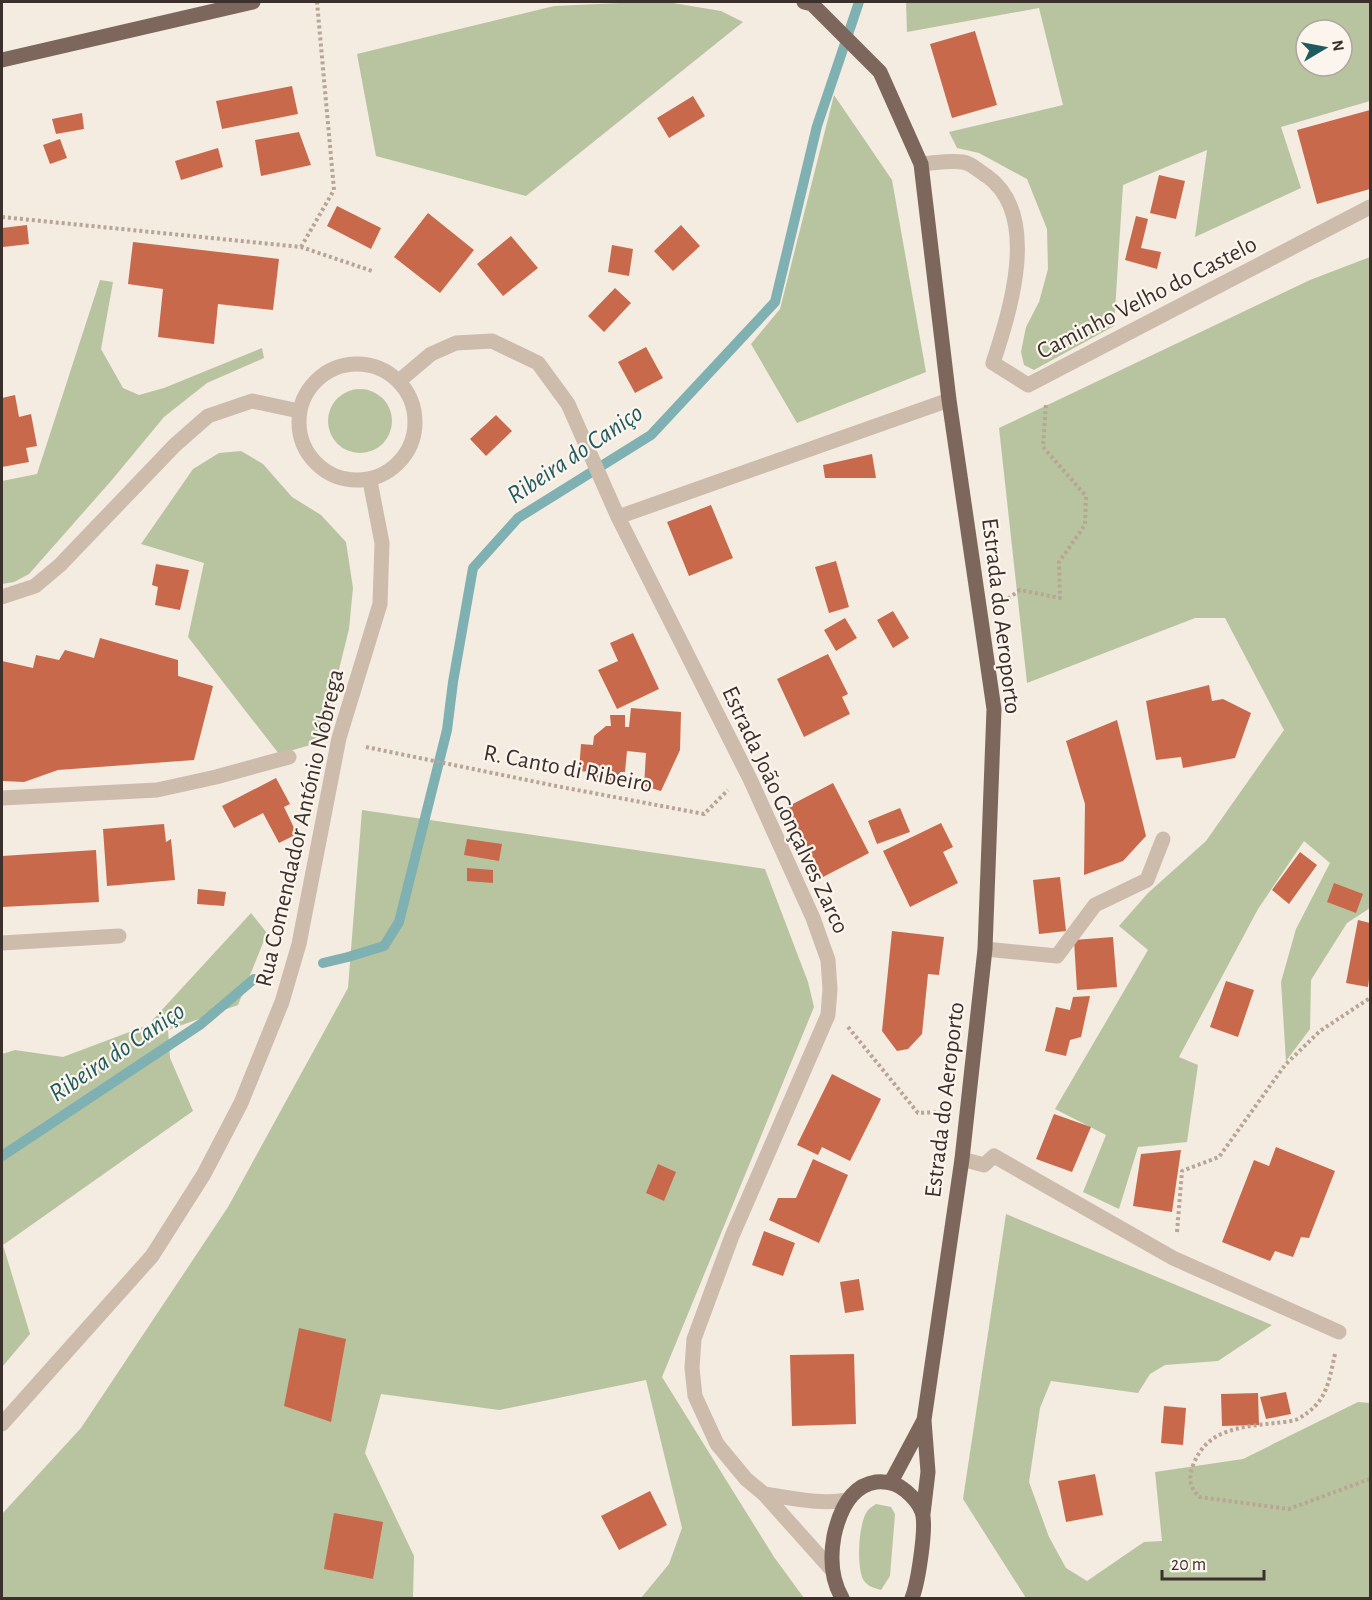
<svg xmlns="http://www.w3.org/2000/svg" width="1372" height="1600" font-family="'Alegreya Sans',sans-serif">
  <rect width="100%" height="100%" fill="#f4ebe1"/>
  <!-- green -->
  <path fill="#b8c4a0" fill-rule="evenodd" d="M 642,2 L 667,2 L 721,11 L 743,22 L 526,196 L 376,156 L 357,54 L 554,6 Z
    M 906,2 L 1370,2 L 1370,101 L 1281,127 L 1301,188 L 1195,237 L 1207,150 L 1123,185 L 1114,326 L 1034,370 L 1024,365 L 1021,352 L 1026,327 L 1039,302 L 1048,269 L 1047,229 L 1027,179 L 979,153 L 957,148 L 949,132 L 1063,105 L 1039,8 L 907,32 ZM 1306,30 L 1342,30 L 1342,66 L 1306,66 Z
    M 834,95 L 892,180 L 926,372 L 797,423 L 751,344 L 780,309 Z
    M 1370,257 L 1370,908 L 1347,923 L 1311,980 L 1310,1029 L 1286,1061 L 1281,982 L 1296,929 L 1330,863 L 1304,841 L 1258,909 L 1179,1057 L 1198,1065 L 1187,1142 L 1138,1147 L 1119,1209 L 1083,1192 L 1106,1135 L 1055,1109 L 1148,950 L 1119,926 L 1148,893 L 1206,841 L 1284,730 L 1225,618 L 1195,618 L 1027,683 L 999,428 L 1310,280 Z
    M 100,280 L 113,282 L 101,349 L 123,388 L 139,395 L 164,388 L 262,348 L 264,358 L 207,383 L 164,417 L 111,481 L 29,574 L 14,582 L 2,584 L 2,481 L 37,474 Z
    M328 421a32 32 0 1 1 64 0a32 32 0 1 1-64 0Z
    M 241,451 L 263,464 L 292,497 L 321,515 L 346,542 L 353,588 L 349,629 L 321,742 L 279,754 L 188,637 L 204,563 L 141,544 L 193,469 L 219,453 Z
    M 362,810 L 765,869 L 808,982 L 814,1007 L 662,1377 L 774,1557 L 804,1598 L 641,1598 L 669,1564 L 682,1528 L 646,1380 L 499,1410 L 381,1394 L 365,1453 L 414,1556 L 413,1598 L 2,1598 L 2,1514 L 81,1428 L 228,1207 L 348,988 Z
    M 251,913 L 267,933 L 238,1005 L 168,1030 L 170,1058 L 193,1111 L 3,1245 L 30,1334 L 2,1367 L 2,1054 L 15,1050 L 63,1057 L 148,1025 Z
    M 1006,1214 L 1272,1325 L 1218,1361 L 1165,1365 L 1150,1374 L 1138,1393 L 1051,1381 L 1040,1408 L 1029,1482 L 1049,1537 L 1066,1568 L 1087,1581 L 1144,1542 L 1162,1541 L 1155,1472 L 1243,1459 L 1358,1402 L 1370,1403 L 1370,1598 L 1026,1598 L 963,1499 Z
    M 876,1504 L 891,1507 L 895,1514 L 890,1576 L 881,1590 C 874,1588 869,1587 864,1581 C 856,1569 858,1522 868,1510 C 870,1508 873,1506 876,1504 Z"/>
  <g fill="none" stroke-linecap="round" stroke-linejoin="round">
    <!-- stream -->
    <path stroke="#7fb0b2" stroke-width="10" d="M 323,963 L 348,957 L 384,946 L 399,922 L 447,730 L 453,682 L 473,568 L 518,518 L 651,435 L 775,302 L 817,126 L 859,2
      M 2,1156 L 201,1024 L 254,979"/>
  </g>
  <!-- building -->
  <path fill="#c8694b" d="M 975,31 L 997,105 L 952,118 L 930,44 Z
    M 292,86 L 298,114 L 222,129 L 216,101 Z
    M 693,96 L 705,116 L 669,138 L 657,118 Z
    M 1370,110 L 1370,189 L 1317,204 L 1297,130 Z
    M 82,113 L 84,129 L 56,134 L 52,119 Z
    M 299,132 L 311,165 L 261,176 L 255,140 Z
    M 60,139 L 67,158 L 50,164 L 43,145 Z
    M 218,148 L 223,167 L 181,180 L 175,161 Z
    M 1159,175 L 1185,181 L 1176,219 L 1150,213 Z
    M 337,206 L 381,228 L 371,249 L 327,226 Z
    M 428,213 L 474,250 L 440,293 L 394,257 Z
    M 1136,216 L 1148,219 L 1141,248 L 1161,252 L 1157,269 L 1125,260 Z
    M 27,225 L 29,244 L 3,247 L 2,228 Z
    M 681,225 L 700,246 L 673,271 L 654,251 Z
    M 511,236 L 538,268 L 503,296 L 477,264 Z
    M 133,242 L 279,259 L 273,310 L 218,304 L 214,344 L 158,337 L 163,289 L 128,284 Z
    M 612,245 L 633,249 L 629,276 L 608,272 Z
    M 615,288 L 631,303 L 604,332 L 588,316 Z
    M 646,347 L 663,378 L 635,393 L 618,362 Z
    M 15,395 L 19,417 L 31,414 L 37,446 L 26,448 L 29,462 L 2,467 L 2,398 Z
    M 496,415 L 512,431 L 486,456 L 470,439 Z
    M 872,454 L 876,478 L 825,478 L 823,465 Z
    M 711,505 L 733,558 L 689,576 L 667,522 Z
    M 836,561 L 849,607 L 829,613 L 815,567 Z
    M 156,564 L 189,570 L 180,610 L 155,605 L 158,587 L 152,585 Z
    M 893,611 L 909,638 L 893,648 L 877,620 Z
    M 845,618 L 857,638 L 836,651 L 824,630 Z
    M 633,633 L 659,689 L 617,709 L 598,670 L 618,661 L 610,643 Z
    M 100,638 L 178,660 L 178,676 L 213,686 L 194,760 L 58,770 L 24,782 L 2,781 L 2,661 L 33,668 L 36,655 L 59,660 L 65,650 L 94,658 Z
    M 828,654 L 848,694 L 842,697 L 850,714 L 804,737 L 777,679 Z
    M 1209,685 L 1212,701 L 1223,699 L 1251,713 L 1235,758 L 1183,768 L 1181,757 L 1156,760 L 1146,701 Z
    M 631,708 L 681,712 L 680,750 L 661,791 L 644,786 L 646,753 L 627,751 L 625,772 L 620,772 L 620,783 L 592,781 L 590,772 L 579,771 L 581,744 L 593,745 L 594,736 L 606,726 L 611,726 L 610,715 L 625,715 L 625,727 L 629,727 Z
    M 1117,720 L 1146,836 L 1123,861 L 1084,875 L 1085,804 L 1066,741 Z
    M 276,778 L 290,804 L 284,807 L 297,834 L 279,843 L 263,813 L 234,828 L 222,806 Z
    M 833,783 L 869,853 L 823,877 L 787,807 Z
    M 900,808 L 910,832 L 877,844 L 868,821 Z
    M 941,823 L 953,847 L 943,852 L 958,883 L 910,907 L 883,851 Z
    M 164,824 L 166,842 L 171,839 L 175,880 L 107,886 L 103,829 Z
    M 467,839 L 502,844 L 499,861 L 464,855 Z
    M 96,850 L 99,902 L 2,907 L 2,856 Z
    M 1300,852 L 1317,865 L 1289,904 L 1272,890 Z
    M 467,868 L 493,870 L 493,883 L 467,881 Z
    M 1060,877 L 1066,931 L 1039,934 L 1033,880 Z
    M 1334,883 L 1363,894 L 1356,913 L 1327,902 Z
    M 198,889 L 226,892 L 224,906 L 197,904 Z
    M 1358,920 L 1370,923 L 1370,972 L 1368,987 L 1346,983 Z
    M 892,931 L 944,937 L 939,975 L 928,974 L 922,1034 L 908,1049 L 897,1051 L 882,1031 Z
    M 1113,937 L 1117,987 L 1077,990 L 1074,940 Z
    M 1226,981 L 1254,990 L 1238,1037 L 1210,1027 Z
    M 1090,996 L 1081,1037 L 1070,1040 L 1066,1056 L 1045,1051 L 1056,1007 L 1070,1010 L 1073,997 Z
    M 832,1074 L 881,1099 L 850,1161 L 822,1147 L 818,1155 L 797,1145 Z
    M 1054,1114 L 1091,1127 L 1072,1172 L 1036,1159 Z
    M 1276,1147 L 1335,1171 L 1309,1238 L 1301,1237 L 1293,1257 L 1275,1251 L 1270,1261 L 1222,1242 L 1254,1160 L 1269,1166 Z
    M 1181,1150 L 1172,1212 L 1133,1206 L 1141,1154 Z
    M 813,1159 L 848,1175 L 819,1243 L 769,1220 L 778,1198 L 796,1198 Z
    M 658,1164 L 676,1172 L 664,1201 L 646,1193 Z
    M 764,1231 L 795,1243 L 783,1276 L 752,1265 Z
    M 859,1279 L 864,1310 L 845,1313 L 840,1282 Z
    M 299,1328 L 346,1339 L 331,1422 L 284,1406 Z
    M 854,1354 L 856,1424 L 792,1426 L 790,1355 Z
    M 1286,1392 L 1291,1414 L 1266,1419 L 1260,1397 Z
    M 1258,1393 L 1259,1425 L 1222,1426 L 1221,1394 Z
    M 1164,1406 L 1186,1408 L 1183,1445 L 1161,1443 Z
    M 1095,1474 L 1103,1515 L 1066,1522 L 1058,1481 Z
    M 650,1491 L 667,1525 L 619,1550 L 601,1516 Z
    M 334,1513 L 383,1522 L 373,1579 L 324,1569 Z"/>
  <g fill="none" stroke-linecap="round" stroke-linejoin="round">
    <!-- path -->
    <path stroke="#b9a596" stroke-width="4" stroke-dasharray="3 3" stroke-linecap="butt" d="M 2,217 L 301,247 L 372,271
      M 301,247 L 334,190 L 317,2
      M 1003,602 L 1020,590 L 1060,598 L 1059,562 L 1085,525 L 1086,496 L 1043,447 L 1046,403
      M 366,747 L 556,786 L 704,814 L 728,790
      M 848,1027 L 918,1113 L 940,1112 L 940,1115
      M 1177,1232 L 1182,1171 L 1219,1157 L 1285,1065 L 1320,1031 L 1370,998
      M 1335,1354 C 1328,1385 1327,1402 1298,1419 C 1291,1422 1282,1422 1275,1423 C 1243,1427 1208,1428 1194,1463 C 1188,1477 1189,1486 1199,1497 L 1289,1509 L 1370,1479"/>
    <!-- minor -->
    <path stroke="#cdbbac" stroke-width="15" d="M 921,164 C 935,163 950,160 963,162 C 971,163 980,172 987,176 C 1041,215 1010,311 993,363 L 1028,385 L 1370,207
      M299 422a58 58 0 1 1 116 0a58 58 0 1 1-116 0Z
      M 399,381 L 431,354 L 456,343 L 492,341 L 538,363 L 568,404 L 618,517 L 750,779 L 813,918 L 828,960 L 830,989 L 828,1015 L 732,1236 L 694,1339 L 692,1368 L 695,1396 L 717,1444 L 746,1479 L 764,1494 L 832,1570
      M 618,517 L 949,400
      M 2,597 L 35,586 L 60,565 L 175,445 L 208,416 L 252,401 L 299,411
      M 2,798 L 157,790 L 216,777 L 289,757
      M 2,943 L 119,936
      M 985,949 L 1057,956 L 1095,905 L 1147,880 L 1163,839
      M 962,1159 L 984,1165 L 994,1156 L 1173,1258 L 1339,1332
      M 2,1424 L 152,1256 L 204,1174 L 241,1103 L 282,1002 L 299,944 L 339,738 L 380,604 L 382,543 L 370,481
      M 764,1494 C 793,1498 819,1505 848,1500"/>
    <!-- major -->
    <path stroke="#7d675c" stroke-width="15" d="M 804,2 L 812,4 L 880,72 L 921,164 L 949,400 L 994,709 L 985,949 L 962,1159 L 924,1420 L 928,1472 L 923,1514
      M 2,60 L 253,2
      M 891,1482 L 924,1420
      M 842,1598 C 831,1579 830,1558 834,1536 C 839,1513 849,1486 876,1482 C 888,1481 897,1483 906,1491 C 913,1497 919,1503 922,1512 C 927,1526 918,1583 912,1598"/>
  </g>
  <g text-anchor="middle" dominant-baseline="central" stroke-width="4.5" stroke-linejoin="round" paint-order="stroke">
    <!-- street labels -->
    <g font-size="24" fill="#3b302b" stroke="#fbf5ee">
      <text transform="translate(1147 298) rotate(-27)">Caminho Velho do Castelo</text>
      <text transform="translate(1001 616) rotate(83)">Estrada do Aeroporto</text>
      <text transform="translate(568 769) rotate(11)">R. Canto di Ribeiro</text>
      <text transform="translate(785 810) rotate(65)">Estrada João Gonçalves Zarco</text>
      <text transform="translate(300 828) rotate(-77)">Rua Comendador António Nóbrega</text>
      <text transform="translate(945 1100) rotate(-83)">Estrada do Aeroporto</text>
    </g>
    <!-- water labels -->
    <g font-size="26" font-style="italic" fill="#1f5a5e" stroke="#fbf5ee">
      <text transform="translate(575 454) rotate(-34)">Ribeira do Caniço</text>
      <text transform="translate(117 1052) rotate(-34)">Ribeira do Caniço</text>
    </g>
  </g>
  <!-- border -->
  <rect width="1372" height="1600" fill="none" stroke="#3b302b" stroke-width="6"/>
  <!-- north arrow -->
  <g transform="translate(1324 48) rotate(80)"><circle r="28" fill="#fbf5ee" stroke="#aea6a0" stroke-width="1.5"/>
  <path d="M0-4.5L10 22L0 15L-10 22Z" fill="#1f5a5e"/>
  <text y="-9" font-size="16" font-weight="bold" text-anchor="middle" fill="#3b302b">N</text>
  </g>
  <!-- scale -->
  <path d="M1162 1570v9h102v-9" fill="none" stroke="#3b302b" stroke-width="3"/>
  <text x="1171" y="1570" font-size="18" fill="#3b302b" stroke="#fbf5ee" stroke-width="4.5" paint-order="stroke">20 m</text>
</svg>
